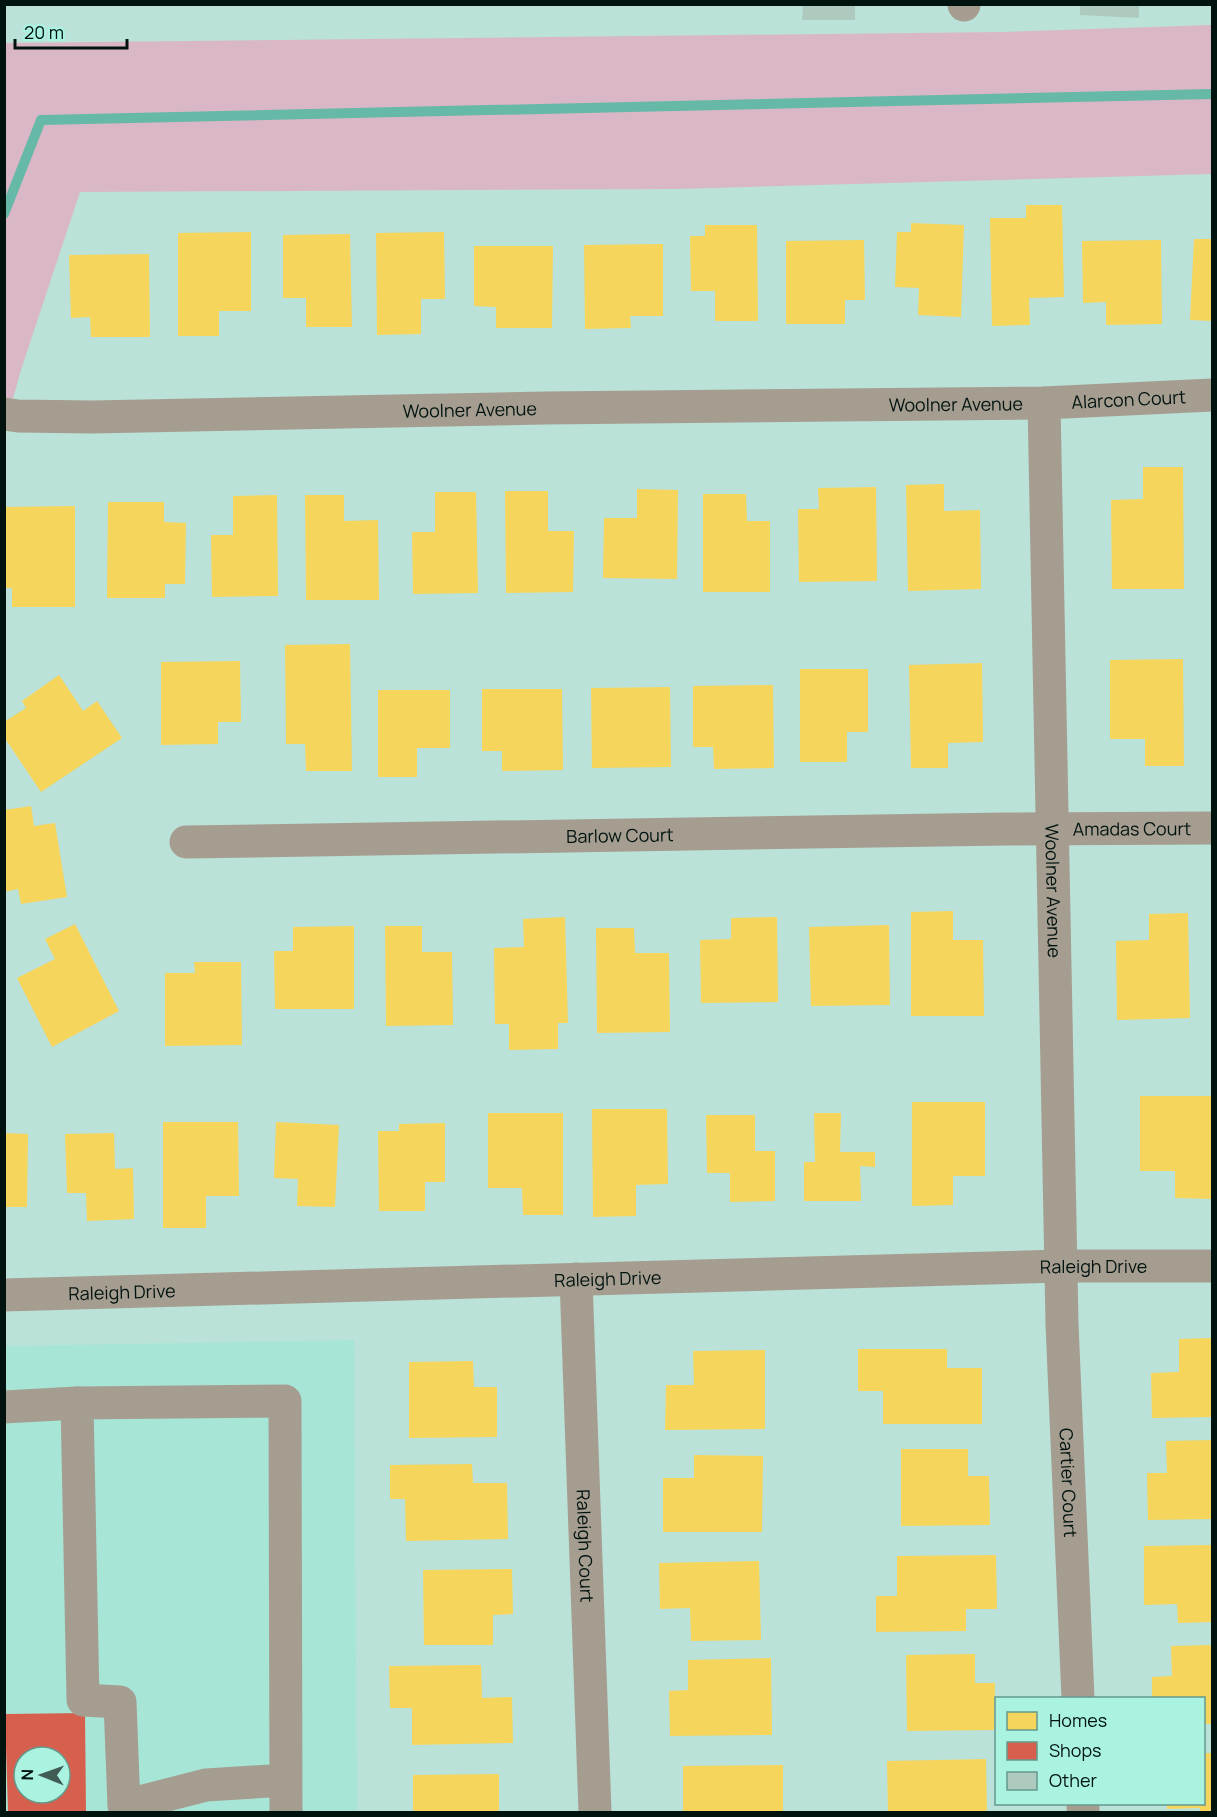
<svg xmlns="http://www.w3.org/2000/svg" width="1217" height="1817" font-family="Manrope,sans-serif">
  <rect width="100%" height="100%" fill="#bbe2d8"/>
  <!-- built -->
  <path fill="#a7e6d6" fill-rule="evenodd" d="M 354,1340 L 357,1812 L 5,1812 L 4,1346 ZM 24,1757 L 60,1757 L 60,1793 L 24,1793 Z"/>
  <!-- green -->
  <path fill="#dab7c6" d="M 1212,25 L 1212,174 L 677,189 L 80,192 L 21,370 L 5,427 L 5,43 L 1001,32 Z"/>
  <!-- homes -->
  <path fill="#f6d55c" d="M 1026,205 L 1062,205 L 1064,297 L 1029,298 L 1030,325 L 992,326 L 990,218 L 1026,218 Z
    M 911,223 L 964,225 L 961,317 L 918,315 L 919,288 L 895,287 L 897,232 L 911,232 Z
    M 705,225 L 757,225 L 758,321 L 715,321 L 715,291 L 691,291 L 690,236 L 705,236 Z
    M 251,232 L 251,311 L 219,311 L 219,336 L 178,336 L 178,233 Z
    M 444,232 L 445,299 L 421,299 L 421,334 L 377,335 L 376,233 Z
    M 350,234 L 352,327 L 306,327 L 306,298 L 283,298 L 283,235 Z
    M 1194,239 L 1212,239 L 1212,321 L 1190,320 Z
    M 864,240 L 865,300 L 845,300 L 845,324 L 786,324 L 786,241 Z
    M 1161,240 L 1162,324 L 1106,325 L 1106,302 L 1083,303 L 1082,241 Z
    M 663,244 L 663,316 L 630,316 L 631,328 L 585,329 L 584,245 Z
    M 474,246 L 553,246 L 552,328 L 496,328 L 496,307 L 474,306 Z
    M 149,254 L 150,337 L 91,337 L 90,317 L 71,318 L 69,255 Z
    M 1143,467 L 1183,467 L 1184,589 L 1112,589 L 1111,500 L 1143,499 Z
    M 944,484 L 944,511 L 980,510 L 981,589 L 908,591 L 906,485 Z
    M 876,487 L 877,581 L 799,582 L 798,509 L 819,509 L 818,488 Z
    M 637,489 L 678,490 L 677,579 L 603,578 L 604,518 L 637,518 Z
    M 505,491 L 548,491 L 548,531 L 574,531 L 573,592 L 506,593 Z
    M 435,492 L 476,492 L 478,593 L 413,594 L 412,532 L 435,532 Z
    M 703,494 L 746,494 L 747,521 L 770,521 L 770,592 L 703,592 Z
    M 277,495 L 278,596 L 212,597 L 211,535 L 233,535 L 233,496 Z
    M 305,495 L 344,495 L 344,521 L 378,520 L 379,600 L 306,600 Z
    M 108,502 L 164,502 L 164,522 L 186,523 L 185,584 L 165,584 L 165,598 L 107,598 Z
    M 75,506 L 75,607 L 12,607 L 12,588 L 4,588 L 4,507 Z
    M 350,644 L 352,771 L 306,771 L 305,744 L 286,744 L 285,645 Z
    M 1183,659 L 1184,766 L 1145,766 L 1145,739 L 1110,739 L 1110,660 Z
    M 240,661 L 241,722 L 218,722 L 218,744 L 161,745 L 161,662 Z
    M 982,663 L 983,742 L 948,743 L 948,768 L 911,768 L 909,665 Z
    M 800,669 L 868,669 L 868,732 L 847,732 L 847,762 L 800,762 Z
    M 59,675 L 83,711 L 97,701 L 122,738 L 41,792 L 4,737 L 4,722 L 26,708 L 22,701 Z
    M 773,685 L 774,768 L 714,769 L 713,747 L 693,747 L 693,686 Z
    M 670,687 L 671,767 L 592,768 L 591,688 Z
    M 482,689 L 562,689 L 563,770 L 502,771 L 502,751 L 482,751 Z
    M 378,690 L 450,690 L 450,748 L 417,748 L 417,777 L 378,777 Z
    M 31,806 L 34,826 L 55,823 L 67,897 L 21,904 L 18,889 L 4,892 L 4,810 Z
    M 953,911 L 953,940 L 983,940 L 984,1016 L 911,1016 L 911,912 Z
    M 1188,913 L 1190,1018 L 1117,1020 L 1116,941 L 1149,940 L 1149,914 Z
    M 565,917 L 568,1023 L 558,1023 L 558,1049 L 509,1050 L 509,1024 L 495,1024 L 494,948 L 524,947 L 523,919 Z
    M 777,917 L 778,1002 L 701,1003 L 700,940 L 731,939 L 731,918 Z
    M 75,924 L 119,1011 L 52,1047 L 17,978 L 55,959 L 45,939 Z
    M 889,925 L 890,1005 L 811,1006 L 809,927 Z
    M 354,926 L 354,1009 L 275,1009 L 274,951 L 293,951 L 293,927 Z
    M 385,926 L 422,926 L 422,952 L 452,952 L 453,1025 L 386,1026 Z
    M 596,928 L 634,928 L 635,953 L 669,953 L 670,1032 L 597,1033 Z
    M 194,962 L 241,962 L 242,1045 L 165,1046 L 165,973 L 195,973 Z
    M 1140,1096 L 1212,1096 L 1212,1199 L 1175,1198 L 1175,1171 L 1140,1171 Z
    M 912,1102 L 985,1102 L 985,1176 L 953,1176 L 953,1205 L 912,1206 Z
    M 592,1109 L 667,1109 L 668,1184 L 636,1185 L 636,1216 L 593,1217 Z
    M 488,1113 L 563,1113 L 563,1215 L 523,1215 L 522,1188 L 488,1188 Z
    M 814,1113 L 841,1113 L 840,1152 L 875,1152 L 875,1167 L 860,1166 L 861,1201 L 804,1201 L 804,1162 L 815,1162 Z
    M 706,1115 L 755,1115 L 755,1151 L 775,1151 L 775,1201 L 730,1202 L 730,1173 L 707,1173 Z
    M 163,1122 L 238,1122 L 239,1196 L 206,1196 L 206,1228 L 163,1228 Z
    M 276,1122 L 339,1125 L 335,1207 L 297,1206 L 298,1179 L 274,1178 Z
    M 445,1123 L 445,1182 L 425,1182 L 425,1211 L 379,1211 L 378,1131 L 399,1131 L 399,1124 Z
    M 4,1133 L 28,1134 L 27,1207 L 4,1207 Z
    M 114,1133 L 115,1169 L 133,1168 L 134,1219 L 87,1221 L 86,1193 L 67,1193 L 65,1134 Z
    M 1212,1338 L 1212,1417 L 1152,1418 L 1151,1373 L 1179,1372 L 1179,1339 Z
    M 858,1349 L 947,1349 L 947,1368 L 982,1368 L 982,1424 L 883,1424 L 883,1391 L 858,1391 Z
    M 765,1350 L 765,1429 L 665,1430 L 666,1385 L 694,1385 L 693,1351 Z
    M 473,1361 L 474,1387 L 497,1387 L 497,1437 L 409,1438 L 409,1362 Z
    M 1212,1440 L 1212,1519 L 1148,1520 L 1147,1473 L 1167,1473 L 1166,1441 Z
    M 901,1449 L 968,1449 L 968,1476 L 989,1476 L 990,1525 L 901,1526 Z
    M 694,1455 L 763,1456 L 762,1532 L 663,1532 L 663,1478 L 694,1478 Z
    M 472,1464 L 473,1483 L 507,1483 L 508,1539 L 406,1541 L 405,1499 L 390,1499 L 390,1465 Z
    M 1212,1545 L 1212,1622 L 1178,1623 L 1177,1604 L 1144,1605 L 1144,1546 Z
    M 996,1555 L 997,1609 L 966,1609 L 966,1631 L 876,1632 L 876,1596 L 897,1596 L 897,1556 Z
    M 759,1561 L 761,1640 L 691,1641 L 690,1608 L 660,1609 L 659,1563 Z
    M 512,1569 L 513,1614 L 493,1615 L 493,1645 L 424,1645 L 423,1570 Z
    M 1212,1645 L 1212,1724 L 1204,1724 L 1204,1698 L 1152,1698 L 1152,1677 L 1172,1676 L 1171,1646 Z
    M 975,1654 L 975,1683 L 995,1683 L 994,1730 L 907,1731 L 906,1655 Z
    M 771,1658 L 772,1735 L 670,1736 L 669,1691 L 688,1690 L 688,1660 Z
    M 481,1665 L 482,1698 L 512,1697 L 513,1743 L 412,1745 L 412,1708 L 390,1708 L 389,1666 Z
    M 1204,1753 L 1212,1753 L 1212,1812 L 1200,1812 L 1200,1808 L 1167,1809 L 1167,1804 L 1204,1804 Z
    M 986,1759 L 987,1812 L 888,1812 L 887,1761 Z
    M 783,1765 L 783,1812 L 683,1812 L 683,1766 Z
    M 499,1774 L 499,1812 L 413,1812 L 413,1775 Z"/>
  <!-- shops -->
  <path fill="#d6604d" fill-rule="evenodd" d="M 85,1713 L 86,1812 L 8,1812 L 5,1714 ZM 24,1757 L 60,1757 L 60,1793 L 24,1793 Z"/>
  <g fill="none" stroke-linecap="round" stroke-linejoin="round">
    <!-- stream -->
    <path stroke="#65b9a6" stroke-width="10" d="M 4,214 L 41,120 L 1212,94"/>
  </g>
  <!-- building -->
  <path fill="#aecabf" d="M 803,4 L 855,4 L 855,20 L 802,20 Z
    M 1080,4 L 1139,4 L 1139,18 L 1080,15 Z"/>
  <g fill="none" stroke-linecap="round" stroke-linejoin="round">
    <!-- minor -->
    <g stroke="#a69d91" stroke-width="33">
      <path d="M 964,5 L 964,4"/>
      <path id="s1" d="M 1044,403 L 1062,1324 L 1078,1698"/>
      <path id="s2" d="M 4,414 L 18,416 L 92,417 L 545,408 L 1044,403 L 1212,395"/>
      <path id="s3" d="M 186,842 L 1006,829 L 1212,828"/>
      <path id="s4" d="M 576,1279 L 595,1812"/>
      <path id="s5" d="M 4,1295 L 1061,1266 L 1212,1266"/>
      <path d="M 4,1407 L 77,1403"/>
      <path d="M 286,1780 L 206,1785 L 124,1806 L 120,1702 L 83,1700 L 77,1403 L 285,1401 L 286,1812"/>
      <path d="M 1083,1804 L 1083,1812"/>
    </g>
  </g>
  <g text-anchor="middle" dominant-baseline="central" stroke-width="6" stroke-linejoin="round" paint-order="stroke">
    <!-- street labels -->
    <g font-size="18" fill="#00130f" stroke="#aaf3e0">
      <text stroke="none"><textPath href="#s2" startOffset="1125">Alarcon Court</textPath></text>
      <text stroke="none"><textPath href="#s2" startOffset="952">Woolner Avenue</textPath></text>
      <text stroke="none"><textPath href="#s2" startOffset="466">Woolner Avenue</textPath></text>
      <text stroke="none"><textPath href="#s3" startOffset="946">Amadas Court</textPath></text>
      <text stroke="none"><textPath href="#s3" startOffset="434">Barlow Court</textPath></text>
      <text stroke="none"><textPath href="#s1" startOffset="488">Woolner Avenue</textPath></text>
      <text stroke="none"><textPath href="#s5" startOffset="1090">Raleigh Drive</textPath></text>
      <text stroke="none"><textPath href="#s5" startOffset="604">Raleigh Drive</textPath></text>
      <text stroke="none"><textPath href="#s5" startOffset="118">Raleigh Drive</textPath></text>
      <text stroke="none"><textPath href="#s1" startOffset="1080">Cartier Court</textPath></text>
      <text stroke="none"><textPath href="#s4" startOffset="267">Raleigh Court</textPath></text>
    </g>
  </g>
  <!-- border -->
  <rect width="1217" height="1817" fill="none" stroke="#00130f" stroke-width="12"/>
  <!-- legend -->
  <rect x="995" y="1697" width="210" height="108" fill="#aaf3e0" stroke="#66998c" stroke-width="1.5"/>
  <rect x="1007" y="1712" width="30" height="18" fill="#f6d55c" stroke="#66998c" stroke-width="1.5"/>
  <text x="1049" y="1727" font-size="18" fill="#00130f">Homes</text>
  <rect x="1007" y="1742" width="30" height="18" fill="#d6604d" stroke="#66998c" stroke-width="1.5"/>
  <text x="1049" y="1757" font-size="18" fill="#00130f">Shops</text>
  <rect x="1007" y="1772" width="30" height="18" fill="#aecabf" stroke="#66998c" stroke-width="1.5"/>
  <text x="1049" y="1787" font-size="18" fill="#00130f">Other</text>
  <!-- north arrow -->
  <g transform="translate(42 1775) rotate(271)"><circle r="28" fill="#aaf3e0" stroke="#66998c" stroke-width="1.5"/>
  <path d="M0-4.5L10 22L0 15L-10 22Z" fill="#415b55"/>
  <text y="-9" font-size="16" font-weight="bold" text-anchor="middle" fill="#00130f">N</text>
  </g>
  <!-- scale -->
  <path d="M15 39v9h112v-9" fill="none" stroke="#00130f" stroke-width="3"/>
  <text x="24" y="39" font-size="18" fill="#00130f" stroke="#aaf3e0" stroke-width="4.5" paint-order="stroke">20 m</text>
</svg>
